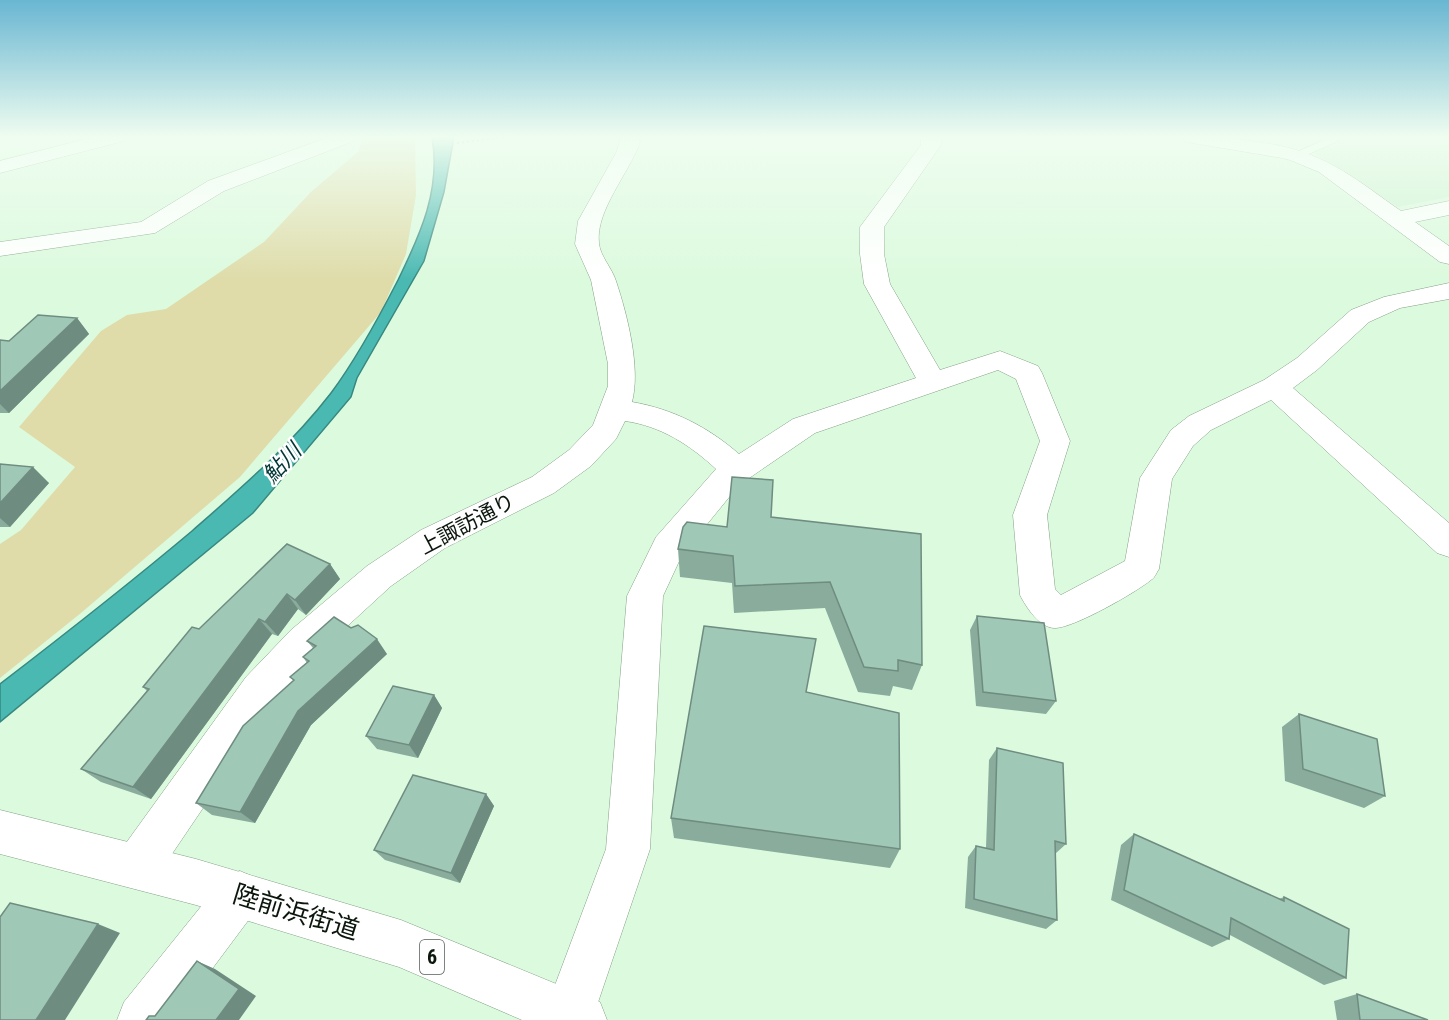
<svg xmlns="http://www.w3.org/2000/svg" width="1449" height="1020" font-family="'Roboto Condensed','Noto Sans JP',sans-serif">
  <rect width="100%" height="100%" fill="#dcfade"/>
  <!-- built -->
  <path fill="#cef3d1" d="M 1305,137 L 1449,137 L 1449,197 L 1398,207 L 1345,171 L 1293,142 Z"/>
  <!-- green -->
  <path fill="#dfdcaa" d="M 362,137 L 415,137 L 416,195 L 406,254 L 381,312 L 240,477 L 81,613 L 0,678 L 0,544 L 21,530 L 75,467 L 19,427 L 101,331 L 127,315 L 166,309 L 264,242 L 311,192 L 359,151 Z"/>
  <!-- water -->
  <path fill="#4ab9b2" stroke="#378880" stroke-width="1.5" d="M 432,137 L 454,137 L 444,192 L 424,261 L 357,378 L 351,397 L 253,513 L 0,722 L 0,684 C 65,634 129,584 192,531 C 241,488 291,445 331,393 C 357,358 378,319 398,280 C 421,233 441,189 432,137 Z"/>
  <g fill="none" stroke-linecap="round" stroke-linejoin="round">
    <!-- lane casing -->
    <g stroke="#84a086" stroke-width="1">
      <path id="lane" d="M 1331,137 L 1347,137 L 1300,158 L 1296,159 L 1290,155 Z"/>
    </g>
    <!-- street casing -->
    <g stroke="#84a086" stroke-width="1">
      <path id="street" d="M 94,137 L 127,137 L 124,141 L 0,173 L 0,161 Z
        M 329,137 L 357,137 L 354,141 L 224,191 L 155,233 L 0,256 L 0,242 L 141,222 L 208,181 Z
        M 619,137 L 639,137 L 640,142 C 630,172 595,211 599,243 C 600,256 612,268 616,281 C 627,314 641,368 632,402 C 673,409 708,427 739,454 L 793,419 L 916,378 L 864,284 L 860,254 L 860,227 L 921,145 L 921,137 L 941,137 L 941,145 L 884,227 L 884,254 L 890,284 L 940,370 L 1000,351 L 1038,366 L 1042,373 L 1070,441 L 1047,515 L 1055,589 L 1061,595 L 1125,561 L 1140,478 L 1171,430 L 1189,416 L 1264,380 L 1297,358 L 1351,310 L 1384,297 L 1449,283 L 1449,299 L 1400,308 L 1369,322 L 1317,370 L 1293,388 L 1449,523 L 1449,557 L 1437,553 L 1271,400 L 1211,430 L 1193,446 L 1172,479 L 1159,569 C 1156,573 1155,578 1151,580 C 1135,593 1075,627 1056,628 C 1040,629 1026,607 1020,595 L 1013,515 L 1040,441 L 1016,379 L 998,370 L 815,433 L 739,485 L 682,555 L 663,596 L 650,849 L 592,1020 L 542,1020 L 606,849 L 627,596 L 656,537 L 716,469 C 690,445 661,426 625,421 L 616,439 L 591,466 L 554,493 L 445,548 L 391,586 L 317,654 L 274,703 L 153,882 L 137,889 L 121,882 L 114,866 L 121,850 L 246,677 L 291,630 L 367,566 L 421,530 L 532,477 L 569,450 L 593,425 L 608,386 L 608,364 L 591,280 L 575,244 L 578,221 L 616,153 L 620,142 Z
        M 1182,137 L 1226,137 L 1276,145 L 1283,147 L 1286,151 L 1283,155 L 1276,157 L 1192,143 L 1185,141 Z
        M 240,871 L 256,878 L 263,894 L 256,910 L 174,1020 L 117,1020 L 124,1002 L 224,878 Z"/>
    </g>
    <!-- secondary casing -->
    <g stroke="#84a086" stroke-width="1">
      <path id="secondary" d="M 1276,145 C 1329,155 1358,181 1401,211 L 1449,201 L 1449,215 L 1415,222 L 1449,246 L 1449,264 L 1440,262 L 1319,172 L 1290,160 L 1269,155 L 1266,151 L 1269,147 Z"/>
    </g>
    <!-- highway casing -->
    <g stroke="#84a086" stroke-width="1">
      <path id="highway" d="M 0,810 L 196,859 L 401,920 L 600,1002 L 607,1020 L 522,1020 L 399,967 L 196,905 L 0,854 Z"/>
    </g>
    <!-- path -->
    <path stroke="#778c79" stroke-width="2" stroke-dasharray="2 3" stroke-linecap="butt" d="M 457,143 L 504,137"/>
    <!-- lane -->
    <use href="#lane" fill="#fff" fill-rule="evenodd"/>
    <!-- street -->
    <use href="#street" fill="#fff" fill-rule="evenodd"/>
    <!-- secondary -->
    <use href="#secondary" fill="#fff" fill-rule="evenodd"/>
    <!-- highway -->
    <use href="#highway" fill="#fff" fill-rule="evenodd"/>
  </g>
  <!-- wall -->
  <path fill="#89ac9d" d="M 77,318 L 89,334 L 9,413 L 0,413 L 0,340 L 9,341 Z
    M 0,464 L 49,483 L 10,527 L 0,527 Z
    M 771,517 L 922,665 L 912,690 L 893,686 L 890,696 L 858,692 L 825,608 L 734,613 L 732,583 L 680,577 L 678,549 L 727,527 Z
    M 330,564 L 340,579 L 306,615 L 298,609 L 278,636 L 272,634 L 151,799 L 101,782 L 81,769 L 147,691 L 143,687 L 199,629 Z
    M 977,616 L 1056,701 L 1046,714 L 976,706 L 970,630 Z
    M 307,641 L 387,654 L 311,725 L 255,823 L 212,815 L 196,803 L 294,681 L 290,677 L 307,663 L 303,657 L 313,648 Z
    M 806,692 L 900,849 L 890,868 L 674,838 L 671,818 Z
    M 434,695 L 442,708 L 418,758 L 377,749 L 366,736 Z
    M 1299,714 L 1385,796 L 1364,808 L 1285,781 L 1282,727 Z
    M 997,748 L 1066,844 L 1055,854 L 1057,920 L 1046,929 L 965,908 L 968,857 L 976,846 L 986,848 L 989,760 Z
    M 486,794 L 494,806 L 460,883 L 385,860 L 374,850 Z
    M 1134,834 L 1279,899 L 1284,897 L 1346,978 L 1324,985 L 1230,935 L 1229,939 L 1212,947 L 1111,900 L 1121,845 Z
    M 1357,994 L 1428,1020 L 1337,1020 L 1334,1001 Z"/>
  <!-- shaded-wall -->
  <path fill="#6f8c80" d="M 77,318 L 89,334 L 9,413 L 0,404 L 0,391 Z
    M 33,467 L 49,483 L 10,527 L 0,518 L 0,503 Z
    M 330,564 L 340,579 L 306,615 L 295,600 Z
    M 287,594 L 298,609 L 278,636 L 265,622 Z
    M 259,619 L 272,634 L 151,799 L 133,787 Z
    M 377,639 L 387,654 L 311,725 L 255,823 L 240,812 L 298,711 Z
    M 434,695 L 442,708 L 418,758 L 409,745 Z
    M 486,794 L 494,806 L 460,883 L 451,873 Z
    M 98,924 L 120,933 L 65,1020 L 36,1020 Z
    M 197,961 L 215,969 L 256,996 L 239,1020 L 216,1020 Z"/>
  <!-- building -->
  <path fill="#9fc8b7" stroke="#6f8c80" stroke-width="1.5" d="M 38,315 L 77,318 L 0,391 L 0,340 L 9,341 Z
    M 0,464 L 33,467 L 0,503 Z
    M 732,477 L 773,480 L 771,517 L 921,534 L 922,665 L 898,660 L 898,671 L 864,667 L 830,582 L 735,586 L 733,556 L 678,549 L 683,527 L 687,522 L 727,527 Z
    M 287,544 L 330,564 L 295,600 L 287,594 L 265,622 L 259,619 L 133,787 L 81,769 L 149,689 L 143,687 L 192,627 L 199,629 Z
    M 977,616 L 1044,623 L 1056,701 L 983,692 Z
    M 334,617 L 351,628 L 358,625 L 377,639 L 298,711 L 240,812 L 196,803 L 243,726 L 294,680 L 290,677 L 309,661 L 303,657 L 316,646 L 307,641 Z
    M 704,626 L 816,639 L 806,692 L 899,713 L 900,849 L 671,818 Z
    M 393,686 L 434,695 L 409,745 L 366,736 Z
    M 1299,714 L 1377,739 L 1385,796 L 1303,769 Z
    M 997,748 L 1063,763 L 1066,844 L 1055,841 L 1057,920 L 974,899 L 976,846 L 994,850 Z
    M 413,775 L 486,794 L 451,873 L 374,850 Z
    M 1134,834 L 1284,901 L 1284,897 L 1349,929 L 1346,978 L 1231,918 L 1229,939 L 1124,890 Z
    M 10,903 L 98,924 L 36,1020 L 0,1020 L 0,917 Z
    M 197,961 L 239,989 L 216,1020 L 146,1020 L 149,1016 L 155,1016 Z
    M 1357,994 L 1428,1020 L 1360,1020 Z"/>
  <!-- sky -->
  <linearGradient id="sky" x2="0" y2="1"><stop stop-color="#69b6d2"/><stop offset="0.49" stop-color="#effdf0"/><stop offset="1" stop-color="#effdf0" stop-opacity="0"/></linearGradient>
  <rect width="1449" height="279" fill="url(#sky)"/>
  <g text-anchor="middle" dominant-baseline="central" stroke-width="5" stroke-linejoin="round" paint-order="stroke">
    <!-- shield labels -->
    <rect fill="#fefefe" stroke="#545c55" stroke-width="1.5" x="420" y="940" width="24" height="34" rx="4.5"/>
    <g font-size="20" font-weight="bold" fill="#0b160c">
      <text x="432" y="957">6</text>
    </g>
    <!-- street labels -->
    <g font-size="21" fill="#0b160c" stroke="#fefefe">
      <text transform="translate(467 524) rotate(-28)">上諏訪通り</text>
    </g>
    <!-- water labels -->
    <g font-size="22" font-style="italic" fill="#003634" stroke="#fefefe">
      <text transform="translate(282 463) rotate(-47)">鮎川</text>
    </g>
    <!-- near-street labels -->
    <g font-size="26" fill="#0b160c" stroke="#fefefe">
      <text transform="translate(296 912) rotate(17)">陸前浜街道</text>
    </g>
  </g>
</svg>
